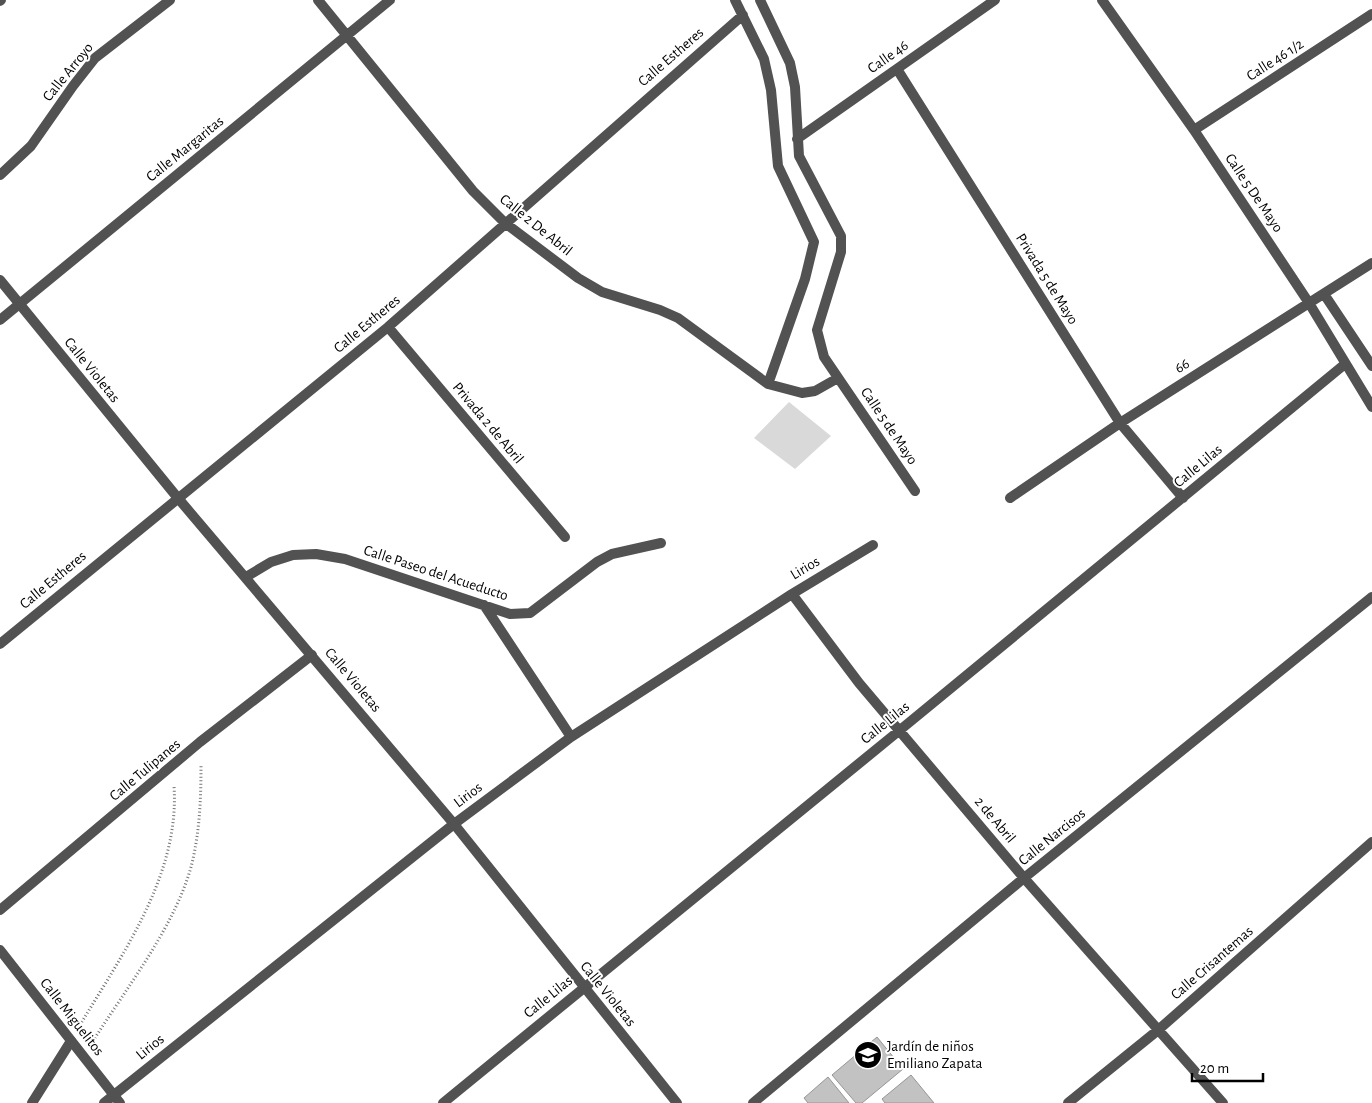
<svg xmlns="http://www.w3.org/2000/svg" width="1372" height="1103" font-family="'Alegreya Sans',sans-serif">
  <rect width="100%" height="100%" fill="#fff"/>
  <!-- green -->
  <path fill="#d9d9d9" d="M 789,402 L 831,436 L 795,469 L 754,438 Z"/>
  <!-- building -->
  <path fill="#c2c2c2" stroke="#969696" d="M 877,1037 L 903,1069 L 862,1103 L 856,1103 L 832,1075 Z
    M 911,1075 L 934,1103 L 885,1103 L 882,1099 Z
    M 828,1077 L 849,1103 L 808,1103 L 804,1098 Z"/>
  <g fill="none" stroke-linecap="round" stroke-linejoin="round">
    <!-- path -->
    <path stroke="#747474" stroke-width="3" stroke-dasharray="1 2.5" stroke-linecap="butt" d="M 80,1025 C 123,953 180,874 174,786
      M 93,1041 C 127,987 179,921 193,859 C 200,827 201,796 201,765"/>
    <!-- minor -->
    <path stroke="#525252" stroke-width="10" d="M 318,0 L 473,191 L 505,223 L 578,278 L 602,292 L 660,310 L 678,318 L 768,384 L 802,393 L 815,391 L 838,378
      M 735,0 L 764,59 L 771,90 L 778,166 L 814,242 L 805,279 L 768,384
      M 760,0 L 790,63 L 795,87 L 799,156 L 841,236 L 841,252 L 817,330 L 824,357 L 915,491
      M 1102,0 L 1194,130 L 1309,303 L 1372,407
      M 0,1 L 1,0
      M 897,69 L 1120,423 L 1183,498
      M 1194,130 L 1372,14
      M 797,139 L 995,0
      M 0,175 L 31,146 L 73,86 L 95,58 L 170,0
      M 1324,294 L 1372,366
      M 0,320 L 390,0
      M 388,327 L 565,537
      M 1010,498 L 1120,423 L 1372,263
      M 246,577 L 271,562 L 293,555 L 316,554 L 345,559 L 510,614 L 530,613 L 597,562 L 612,554 L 661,543
      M 792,594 L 859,683 L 1024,878 L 1223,1103
      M 484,605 L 571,737
      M 0,644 L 388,327 L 743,15
      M 0,910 L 200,742 L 312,655
      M 32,1103 L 71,1041
      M 104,1103 L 454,824 L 571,737 L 792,594 L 873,545
      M 443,1103 L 900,730 L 1345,364
      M 753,1103 L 1024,878 L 1372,597
      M 1068,1103 L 1157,1031 L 1372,842"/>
    <!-- tertiary -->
    <path stroke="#525252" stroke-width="10" d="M 0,280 L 177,497 L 454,824 L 677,1103
      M 0,950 L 120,1103"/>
  </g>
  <!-- icons -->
  <defs>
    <g id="school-disc" transform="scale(1.4375)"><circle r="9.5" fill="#000" stroke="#fff"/><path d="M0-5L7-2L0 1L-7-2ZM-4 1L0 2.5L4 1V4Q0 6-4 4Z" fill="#fff"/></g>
  </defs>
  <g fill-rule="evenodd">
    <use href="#school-disc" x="868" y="1055"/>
  </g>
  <g text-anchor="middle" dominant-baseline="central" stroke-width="4" stroke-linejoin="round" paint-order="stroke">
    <!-- street labels -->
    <g font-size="15" fill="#000" stroke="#fff">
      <text transform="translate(671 57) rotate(-41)">Calle Estheres</text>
      <text transform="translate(888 57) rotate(-35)">Calle 46</text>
      <text transform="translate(1275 60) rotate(-33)">Calle 46 1/2</text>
      <text transform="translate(68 72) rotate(-51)">Calle Arroyo</text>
      <text transform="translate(185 149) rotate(-39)">Calle Margaritas</text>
      <text transform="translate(1254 193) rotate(56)">Calle 5 De Mayo</text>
      <text transform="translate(536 225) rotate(39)">Calle 2 De Abril</text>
      <text transform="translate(1047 279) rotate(58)">Privada 5 de Mayo</text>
      <text transform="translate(367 324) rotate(-40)">Calle Estheres</text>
      <text transform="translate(1182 366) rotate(-32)">66</text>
      <text transform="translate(92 370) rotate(51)">Calle Violetas</text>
      <text transform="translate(488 423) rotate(50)">Privada 2 de Abril</text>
      <text transform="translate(889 426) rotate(56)">Calle 5 de Mayo</text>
      <text transform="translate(1198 466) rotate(-40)">Calle Lilas</text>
      <text transform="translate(805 568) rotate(-31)">Lirios</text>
      <text transform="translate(436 573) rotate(18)">Calle Paseo del Acueducto</text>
      <text transform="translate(53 580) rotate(-40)">Calle Estheres</text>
      <text transform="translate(353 680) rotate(50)">Calle Violetas</text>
      <text transform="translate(885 723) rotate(-39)">Calle Lilas</text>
      <text transform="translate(145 770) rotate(-40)">Calle Tulipanes</text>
      <text transform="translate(468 795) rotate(-37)">Lirios</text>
      <text transform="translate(995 820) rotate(50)">2 de Abril</text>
      <text transform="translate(1052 837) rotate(-39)">Calle Narcisos</text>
      <text transform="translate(1212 963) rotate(-41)">Calle Crisantemas</text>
      <text transform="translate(608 994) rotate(51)">Calle Violetas</text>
      <text transform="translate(548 997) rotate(-39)">Calle Lilas</text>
      <text transform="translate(72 1017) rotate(52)">Calle Miguelitos</text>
      <text transform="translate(150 1047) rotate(-39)">Lirios</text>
    </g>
    <!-- poi labels -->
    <g font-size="15" fill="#000" stroke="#fff" text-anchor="start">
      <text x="887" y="1046">Jardín de niños<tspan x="887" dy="17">Emiliano Zapata</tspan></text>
    </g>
  </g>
  <!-- scale -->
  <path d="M1192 1073v8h71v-8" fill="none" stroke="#000000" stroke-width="2.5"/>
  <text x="1200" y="1073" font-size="15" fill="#000000" stroke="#ffffff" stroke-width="4" paint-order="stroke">20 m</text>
</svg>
